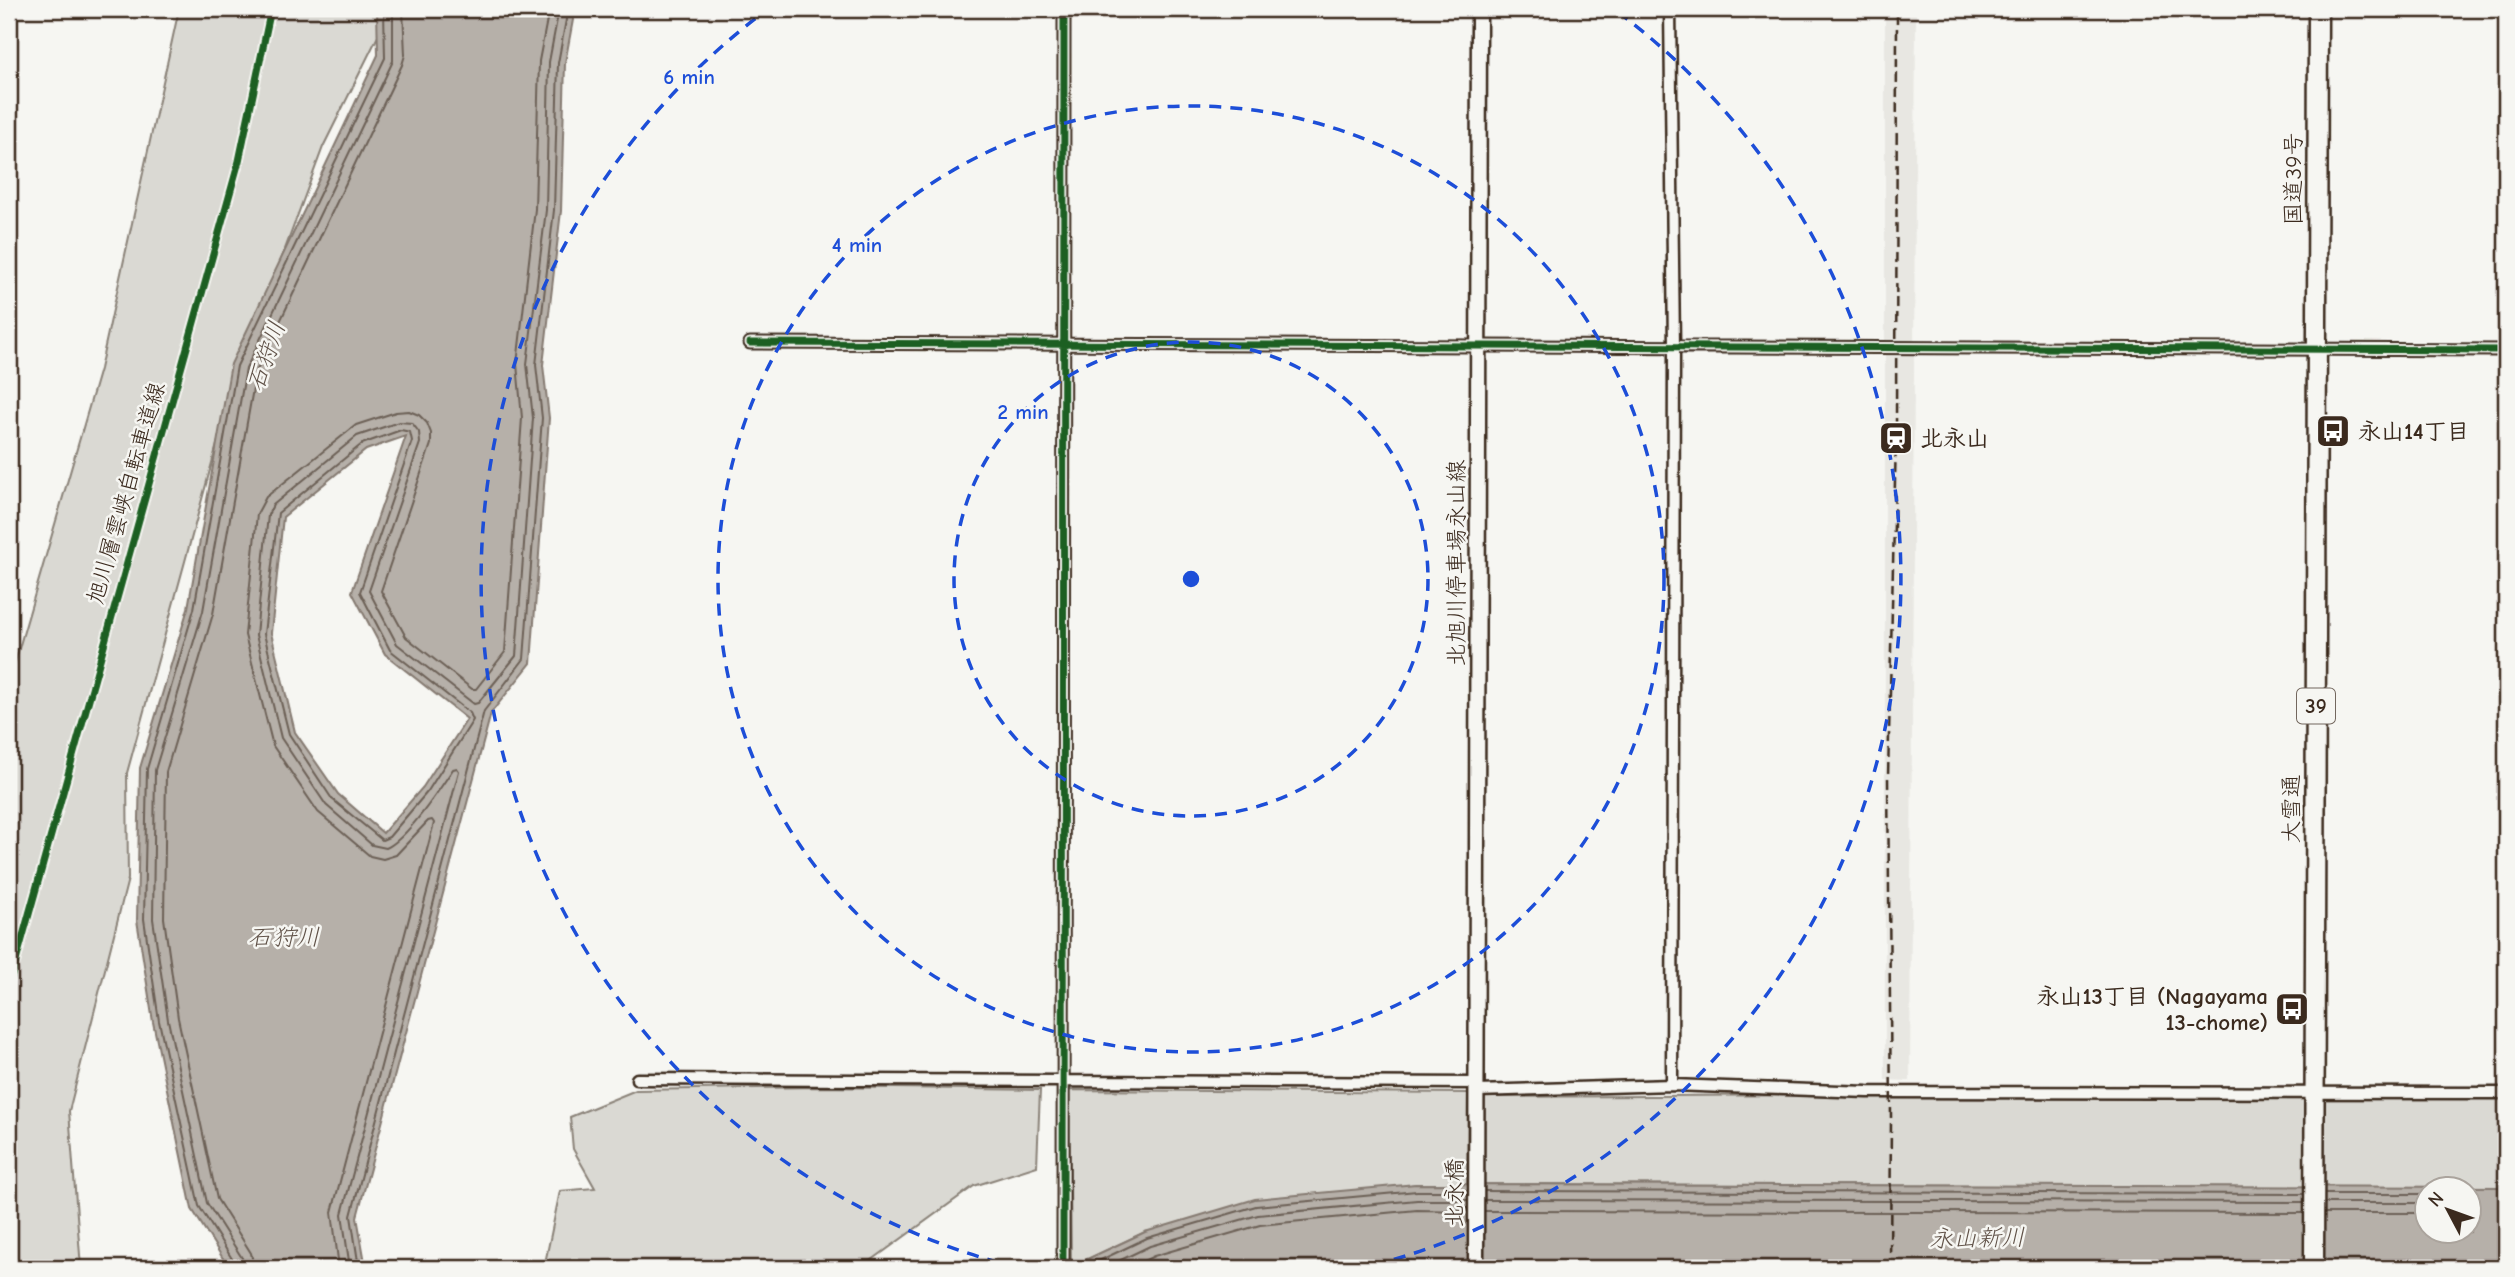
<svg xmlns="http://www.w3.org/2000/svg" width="2515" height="1277" font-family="'Comic Neue','Klee One',sans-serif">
  <rect width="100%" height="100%" fill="#f6f6f2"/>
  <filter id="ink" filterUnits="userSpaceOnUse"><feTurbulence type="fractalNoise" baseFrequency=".0143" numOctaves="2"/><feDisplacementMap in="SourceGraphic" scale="14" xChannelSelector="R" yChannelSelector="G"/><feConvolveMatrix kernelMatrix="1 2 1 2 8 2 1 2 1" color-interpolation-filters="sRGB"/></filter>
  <g filter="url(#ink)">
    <!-- built -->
    <path fill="#e8e7e2" d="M 1885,9 L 1916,9 L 1910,1081 L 1885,1080 Z"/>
    <!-- green -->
    <path fill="#dad9d3" stroke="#8a8278" stroke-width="2" d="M 179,9 L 382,9 L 382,28 L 323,147 L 230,397 L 127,773 L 128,879 L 69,1111 L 81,1268 L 9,1268 L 9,683 L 100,369 Z
      M 819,1087 L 1040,1090 L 1037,1166 L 974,1186 L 861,1268 L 544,1268 L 560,1191 L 595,1188 L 573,1149 L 570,1117 L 636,1090 Z
      M 1069,1090 L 1468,1093 L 1467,1184 L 1416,1184 L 1145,1232 L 1071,1267 Z
      M 2309,1092 L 2304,1187 L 1484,1184 L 1483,1097 Z
      M 2323,1093 L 2506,1093 L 2506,1187 L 2320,1187 Z"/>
    <!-- water -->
    <path fill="#b6b0a9" stroke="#857a71" stroke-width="2" fill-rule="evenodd" d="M 377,9 L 575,9 L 565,63 L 561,211 L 543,365 L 549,418 L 531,663 L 491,713 L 357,1217 L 366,1268 L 229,1268 L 192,1209 L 153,1022 L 137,920 L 140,768 L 188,608 L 231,364 L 378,55 ZM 406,436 L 352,592 L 385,654 L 467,719 L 423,787 L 383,833 L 338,794 L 295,732 L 271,633 L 283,517 L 366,450 Z
      M 1416,1184 L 2506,1187 L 2506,1268 L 1068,1268 L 1145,1232 L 1255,1199 ZM 2428,1190 L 2470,1190 L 2470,1232 L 2428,1232 Z"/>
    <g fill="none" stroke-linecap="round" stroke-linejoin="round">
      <!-- shore -->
      <path stroke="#6c6056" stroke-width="2" d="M 401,430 L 410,432 L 412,441 L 360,592 L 390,650 L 470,713 L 473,720 L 428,791 L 389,837 L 382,840 L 332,799 L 289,734 L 264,634 L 278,513 L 362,444 Z
        M 1485,1191 L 2304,1194
        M 2325,1194 L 2428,1194
        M 1485,1200 L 2304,1202
        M 2325,1203 L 2428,1203
        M 1485,1211 L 2304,1213
        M 2325,1213 L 2428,1213
        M 235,1268 L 234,1262 L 199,1206 L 159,1021 L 144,919 L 147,769 L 194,609 L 237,366 L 385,58 L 384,9
        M 244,1268 L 242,1258 L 207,1203 L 168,1020 L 153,919 L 155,770 L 203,611 L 246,369 L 393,61 L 393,9
        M 254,1268 L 251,1253 L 217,1199 L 178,1018 L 164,918 L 166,772 L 213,614 L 256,372 L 402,65 L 405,55 L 403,9
        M 339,1268 L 332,1212 L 434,823 L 432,820 L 428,821 L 396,855 L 383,859 L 370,856 L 318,812 L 273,746 L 245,635 L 257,514 L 266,497 L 356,425 L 396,412 L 409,411 L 419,415 L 427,423 L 431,433 L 431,444 L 381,591 L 406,637 L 472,689 L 476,689 L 505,652 L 522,418 L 517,364 L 535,209 L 539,61 L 549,9
        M 350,1268 L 342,1214 L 459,771 L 457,768 L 453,769 C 440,789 407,839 386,848 L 372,845 L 326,805 L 281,738 L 256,635 L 268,515 L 273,505 L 357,436 L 399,422 L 412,423 L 419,432 L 420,443 L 369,591 L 397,644 L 474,704 L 478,703 L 516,656 L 533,418 L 527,364 L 546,210 L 549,62 L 559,9
        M 359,1268 L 351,1216 L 484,711 L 524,659 L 542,418 L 536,365 L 554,210 L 558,63 L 568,9
        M 1084,1268 L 1147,1238 L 1256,1206 L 1417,1191 L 1467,1191
        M 1104,1268 L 1150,1246 L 1258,1215 L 1417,1200 L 1467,1200
        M 1129,1268 L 1154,1256 L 1260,1225 L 1417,1210 L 1467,1211"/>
      <!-- street casing -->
      <g stroke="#3b2a1e" stroke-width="15">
        <path id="street" d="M 1670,9 L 1674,347 L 1672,1085
          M 750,343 L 2506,350
          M 637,1079 L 1477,1083
          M 1477,1091 L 1672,1085 L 1868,1092 L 2506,1093
          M 1063,1268 L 1064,9"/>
      </g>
      <!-- secondary casing -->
      <g stroke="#3b2a1e" stroke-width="19">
        <path id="secondary" d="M 1476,1268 L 1479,9"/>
      </g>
      <!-- highway casing -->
      <g stroke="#3b2a1e" stroke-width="23">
        <path id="highway" d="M 2314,1268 L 2318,9"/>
      </g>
      <!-- street -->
      <use href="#street" stroke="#f6f6f2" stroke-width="10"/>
      <!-- secondary -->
      <use href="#secondary" stroke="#f6f6f2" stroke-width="14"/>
      <!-- highway -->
      <use href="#highway" stroke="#f6f6f2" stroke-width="18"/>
      <!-- rail -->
      <path stroke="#3b2a1e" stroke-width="2.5" stroke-dasharray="10 5" stroke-linecap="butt" d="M 1890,1268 L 1891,1117 L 1888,777 L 1896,438 L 1897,9"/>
      <!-- cycleway casing -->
      <g stroke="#f6f6f2" stroke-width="11">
        <path id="cycleway" d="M 750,343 L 2506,350
          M 9,986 L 239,161 L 271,9
          M 1063,1268 L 1064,9"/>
      </g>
      <!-- cycleway -->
      <use href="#cycleway" stroke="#1b5e20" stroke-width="7"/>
    </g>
  </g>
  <!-- distance rings -->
  <g fill="none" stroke="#1d4ed8" stroke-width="3.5" stroke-dasharray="12 9">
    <circle cx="1191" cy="579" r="237"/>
    <circle cx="1191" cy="579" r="473"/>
    <path d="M1019 1268A710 710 0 0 1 764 12M1618 12A710 710 0 0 1 1363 1268"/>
  </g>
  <!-- icons -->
  <defs>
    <g id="bus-square" transform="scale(1.75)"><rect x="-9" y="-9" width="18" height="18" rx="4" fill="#3b2a1e" stroke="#f6f6f2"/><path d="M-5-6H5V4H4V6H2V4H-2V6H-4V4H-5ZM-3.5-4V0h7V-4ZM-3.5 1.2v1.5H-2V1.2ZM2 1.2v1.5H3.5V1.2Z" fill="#fff"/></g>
    <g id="station-square" transform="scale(1.75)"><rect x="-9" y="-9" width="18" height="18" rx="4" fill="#3b2a1e" stroke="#f6f6f2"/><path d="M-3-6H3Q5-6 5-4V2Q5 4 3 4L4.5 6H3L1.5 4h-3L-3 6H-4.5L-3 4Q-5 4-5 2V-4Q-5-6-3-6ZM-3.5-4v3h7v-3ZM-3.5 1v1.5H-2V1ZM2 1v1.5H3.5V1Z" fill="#fff"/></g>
  </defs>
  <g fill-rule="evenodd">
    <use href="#bus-square" x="2333" y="431"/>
    <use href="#station-square" x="1896" y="438"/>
    <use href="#bus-square" x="2292" y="1009"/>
  </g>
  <g text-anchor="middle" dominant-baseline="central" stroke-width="5" stroke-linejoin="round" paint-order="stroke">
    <!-- shield labels -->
    <rect fill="#f6f6f2" stroke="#73675e" stroke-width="2" x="2297" y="688.5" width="38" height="35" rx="5"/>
    <g font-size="21" font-weight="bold" fill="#3b2a1e">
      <text x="2316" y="706">39</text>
    </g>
    <!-- street labels -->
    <g font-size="23" fill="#3b2a1e" stroke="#f6f6f2">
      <text transform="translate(2293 179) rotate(-90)">国道39号</text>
      <text transform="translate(126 493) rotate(-74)">旭川層雲峡自転車道線</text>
      <text transform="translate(1456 563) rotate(-90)">北旭川停車場永山線</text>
      <text transform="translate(2291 809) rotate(-90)">大雪通</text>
      <text transform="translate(1454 1193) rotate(-90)">北永橋</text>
    </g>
    <!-- poi labels -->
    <g font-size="23" font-weight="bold" fill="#3b2a1e" stroke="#f6f6f2" text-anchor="start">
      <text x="2358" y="431">永山14丁目</text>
      <text x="1920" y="438">北永山</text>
      <text x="2268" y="996" text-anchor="end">永山13丁目 (Nagayama<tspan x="2268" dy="26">13-chome)</tspan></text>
    </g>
    <!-- water labels -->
    <g font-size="24" font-style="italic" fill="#605248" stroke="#f6f6f2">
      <text transform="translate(266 356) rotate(-71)">石狩川</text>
      <text x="284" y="937">石狩川</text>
      <text transform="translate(1977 1238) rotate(-1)">永山新川</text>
    </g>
  </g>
  <circle cx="1191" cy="579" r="10" fill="#1d4ed8" stroke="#f6f6f2" stroke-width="3.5"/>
  <g font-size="21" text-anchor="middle" font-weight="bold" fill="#1d4ed8" stroke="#f6f6f2" stroke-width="5" stroke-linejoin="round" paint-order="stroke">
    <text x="689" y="84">6 min</text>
    <text x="857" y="252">4 min</text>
    <text x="1023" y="419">2 min</text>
  </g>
  <!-- margin -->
  <rect width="2515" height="1277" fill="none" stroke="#f6f6f2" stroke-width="35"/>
  <rect x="18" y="18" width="2480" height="1242" fill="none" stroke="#3b2a1e" stroke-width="2.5" filter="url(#ink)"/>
  <!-- north arrow -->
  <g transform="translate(2448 1210) rotate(311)"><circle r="33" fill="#f6f6f2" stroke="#aba49d" stroke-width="2"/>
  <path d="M0-5L12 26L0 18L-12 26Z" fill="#3b2a1e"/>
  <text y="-10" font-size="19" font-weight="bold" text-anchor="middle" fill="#3b2a1e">N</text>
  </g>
</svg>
